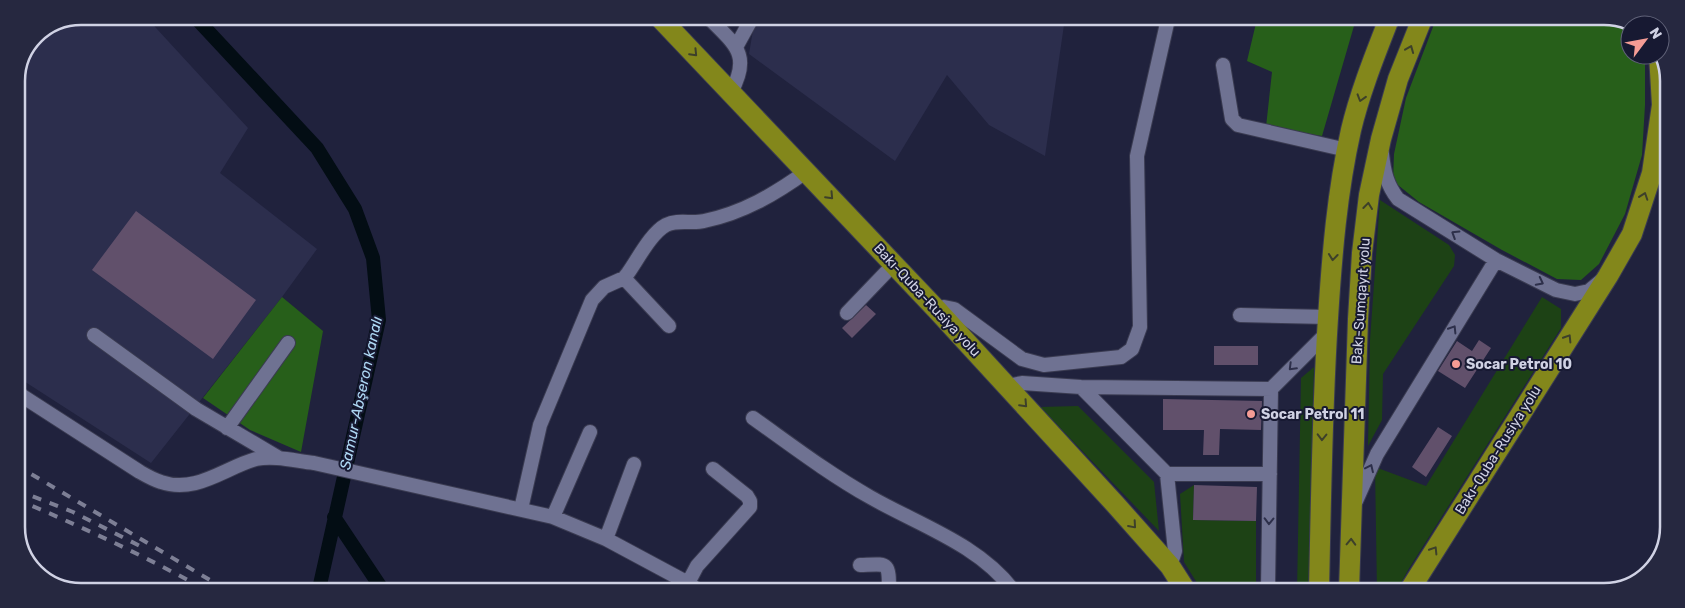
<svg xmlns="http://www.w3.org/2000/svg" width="1685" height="608" font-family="Rubik,sans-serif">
  <rect width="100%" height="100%" fill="#20223d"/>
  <!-- built -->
  <path fill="#2c2e4d" d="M 81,16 L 145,16 L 248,128 L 220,173 L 317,249 L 282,297 L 151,463 L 16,376 L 16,77 L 35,35 Z
    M 734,18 L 1065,18 L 1045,156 L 989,125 L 947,75 L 895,161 L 749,54 L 753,30 Z"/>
  <!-- green -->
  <path fill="#1d4215" d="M 1380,200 L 1449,245 L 1455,255 L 1454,266 L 1383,374 L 1382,420 L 1368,446 L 1370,340 Z
    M 1542,297 L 1561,309 L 1561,328 L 1408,570 L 1397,591 L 1377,591 L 1375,467 L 1426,486 Z
    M 1314,367 L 1309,591 L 1297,591 L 1301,378 Z
    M 1078,406 L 1154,482 L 1159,531 L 1040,407 Z
    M 1194,485 L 1193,520 L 1256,521 L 1256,583 L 1261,591 L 1202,591 L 1184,562 L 1180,494 Z"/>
  <!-- forest -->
  <path fill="#275f1a" d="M 1257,19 L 1356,19 L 1322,136 L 1266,127 L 1272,72 L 1247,61 Z
    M 1436,19 L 1625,20 L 1632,25 L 1630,25 L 1630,55 L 1645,55 L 1645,105 L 1642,155 L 1625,214 L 1599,264 L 1581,280 L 1557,279 L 1502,250 L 1419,202 L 1393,181 L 1394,154 L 1406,98 Z
    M 282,297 L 323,331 L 301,452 L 250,430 L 203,398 Z"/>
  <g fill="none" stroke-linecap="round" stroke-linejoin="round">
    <!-- canal -->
    <path stroke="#030d14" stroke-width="14" d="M 194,16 L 317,148 L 355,209 L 373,258 L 379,320 L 319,589
      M 334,517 L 382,589"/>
  </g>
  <!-- building -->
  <path fill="#61506b" d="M 136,211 L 256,300 L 213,359 L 92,270 Z
    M 866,305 L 876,314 L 852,338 L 842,328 Z
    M 1479,340 L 1491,348 L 1465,388 L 1438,371 L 1457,341 L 1472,351 Z
    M 1214,346 L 1258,346 L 1258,365 L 1214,365 Z
    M 1163,399 L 1262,401 L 1261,430 L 1220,429 L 1219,455 L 1203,455 L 1204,430 L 1163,430 Z
    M 1438,427 L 1452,436 L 1426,477 L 1412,467 Z
    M 1194,485 L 1257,487 L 1256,521 L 1193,520 Z"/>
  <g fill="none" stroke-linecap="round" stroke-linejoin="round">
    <!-- minor casing -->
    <g stroke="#3a3b51" stroke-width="16">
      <path id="minor" d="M 709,18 C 734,44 752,54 731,92
        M 736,47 L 752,18
        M 1223,65 L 1232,119 L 1238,125 L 1347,150
        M 1382,154 C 1384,172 1387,185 1398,199 L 1496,260 L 1556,290 L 1575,294 L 1589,291 L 1601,281
        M 624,278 L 669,326
        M 937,310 L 944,307 L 954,309 L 1022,359 L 1044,365 L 1121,357 L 1132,349 L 1140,327 L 1137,156 L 1168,19
        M 847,313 L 894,264
        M 1240,315 L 1328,317
        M 94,335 L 196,409 L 279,458
        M 1007,386 L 1022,383 L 1081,387 L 1271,389
        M 1081,387 L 1167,474 L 1175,551 L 1170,566
        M 16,392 L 140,472 C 147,476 154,480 161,482 C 196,494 224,468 256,459 C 274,455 296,461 314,463 L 553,517 L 606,539 L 688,583 L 698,590
        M 753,418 C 791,445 829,474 870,497 C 919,525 978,544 1013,590
        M 227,428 L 288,343
        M 1167,474 L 1270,474
        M 1356,501 L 1377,454 L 1496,260
        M 521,509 L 540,425 L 592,300 L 604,287 L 624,278 L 628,273 C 638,259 651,233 666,225 C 678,219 692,224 704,221 C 743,213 775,194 807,171
        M 553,517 L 590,432
        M 606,539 L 634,464
        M 860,565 C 888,564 889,561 889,590
        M 688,583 L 697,566 L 750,507 L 750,501 L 747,496 L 713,469
        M 1271,591 L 1268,588 L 1271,389 L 1327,333"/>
    </g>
    <!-- highway casing -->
    <g stroke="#3a3b51" stroke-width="22">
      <path id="highway" d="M 660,18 L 937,310 L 1115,504 L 1170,566 L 1186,591
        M 1319,591 C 1321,500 1322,409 1328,318 C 1332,255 1337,192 1351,130 C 1360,92 1375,55 1389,19
        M 1349,591 L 1358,319 L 1362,253 L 1369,195 L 1381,139 L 1398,79 L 1422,19
        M 1409,591 L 1608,276 L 1632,234 L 1652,173 L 1662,105 L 1659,55"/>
    </g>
    <!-- minor -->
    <use href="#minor" stroke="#6f7292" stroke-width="14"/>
    <!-- highway -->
    <use href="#highway" stroke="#83871b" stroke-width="20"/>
    <!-- rail -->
    <path stroke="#7d7f95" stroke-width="4" stroke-dasharray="9 9" stroke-linecap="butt" d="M 16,465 L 225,589
      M 16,490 L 73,512 L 144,548
      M 16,499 C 80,526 143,555 204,589"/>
  </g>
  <!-- one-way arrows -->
  <defs><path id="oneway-chevron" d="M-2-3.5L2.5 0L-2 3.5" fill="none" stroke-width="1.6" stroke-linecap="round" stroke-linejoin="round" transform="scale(1.25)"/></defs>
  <g stroke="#3d402a">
    <use href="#oneway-chevron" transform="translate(1410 49) rotate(-68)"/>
    <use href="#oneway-chevron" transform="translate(694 53) rotate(46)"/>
    <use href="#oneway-chevron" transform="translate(1361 98) rotate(107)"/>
    <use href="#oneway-chevron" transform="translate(830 196) rotate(47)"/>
    <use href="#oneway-chevron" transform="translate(1644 196) rotate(-71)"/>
    <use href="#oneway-chevron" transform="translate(1368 206) rotate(-83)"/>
    <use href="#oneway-chevron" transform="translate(1333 257) rotate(96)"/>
    <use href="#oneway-chevron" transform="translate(1568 338) rotate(-58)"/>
    <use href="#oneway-chevron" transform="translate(1024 404) rotate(47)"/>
    <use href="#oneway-chevron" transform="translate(1322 437) rotate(91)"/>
    <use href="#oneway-chevron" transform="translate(1133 525) rotate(49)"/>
    <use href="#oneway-chevron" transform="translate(1351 542) rotate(-88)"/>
    <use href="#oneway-chevron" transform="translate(1434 550) rotate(-58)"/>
  </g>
  <g stroke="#2d2f4a">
    <use href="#oneway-chevron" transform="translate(1455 234) rotate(-148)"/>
    <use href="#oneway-chevron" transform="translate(1540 282) rotate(27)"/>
    <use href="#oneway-chevron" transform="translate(1453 329) rotate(-58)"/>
    <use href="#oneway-chevron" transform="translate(1292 367) rotate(135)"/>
    <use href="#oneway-chevron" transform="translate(1370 468) rotate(-65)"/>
    <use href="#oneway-chevron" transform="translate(1269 521) rotate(91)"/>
  </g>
  <!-- markers -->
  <g fill="#f59c95" stroke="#171932" stroke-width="2">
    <circle cx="1456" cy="364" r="5"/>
    <circle cx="1251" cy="414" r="5"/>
  </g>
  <g text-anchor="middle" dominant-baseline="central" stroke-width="4" stroke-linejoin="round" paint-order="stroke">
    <!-- street labels -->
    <g font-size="14" fill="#d0d2e4" stroke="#171932">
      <text transform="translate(927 300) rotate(47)">Bakı-Quba-Rusiya yolu</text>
      <text transform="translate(1361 301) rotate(-86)">Bakı-Sumqayıt yolu</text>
      <text transform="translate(1498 450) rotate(-58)">Bakı-Quba-Rusiya yolu</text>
    </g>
    <!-- poi labels -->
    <g font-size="14" font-weight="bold" fill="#d0d2e4" stroke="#171932" text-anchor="start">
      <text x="1466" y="364">Socar Petrol 10</text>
      <text x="1261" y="414">Socar Petrol 11</text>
    </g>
    <!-- water labels -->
    <g font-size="15" font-style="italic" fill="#aed8f4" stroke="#171932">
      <text transform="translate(361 393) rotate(-78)">Samur-Abşeron kanalı</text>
    </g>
  </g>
  <!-- crop -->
  <path d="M0 0H1685V608H0ZM81 25H1604A56 56 0 0 1 1660 81V527A56 56 0 0 1 1604 583H81A56 56 0 0 1 25 527V81A56 56 0 0 1 81 25Z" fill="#262840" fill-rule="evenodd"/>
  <path fill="none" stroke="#d0d2e4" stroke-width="2.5" d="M81 25H1604A56 56 0 0 1 1660 81V527A56 56 0 0 1 1604 583H81A56 56 0 0 1 25 527V81A56 56 0 0 1 81 25Z"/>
  <!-- north arrow -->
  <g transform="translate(1645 40) rotate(58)"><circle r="24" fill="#171932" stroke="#616379"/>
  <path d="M0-4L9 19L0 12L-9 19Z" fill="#f59c95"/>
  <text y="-8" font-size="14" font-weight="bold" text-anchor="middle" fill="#d0d2e4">N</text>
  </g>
</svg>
